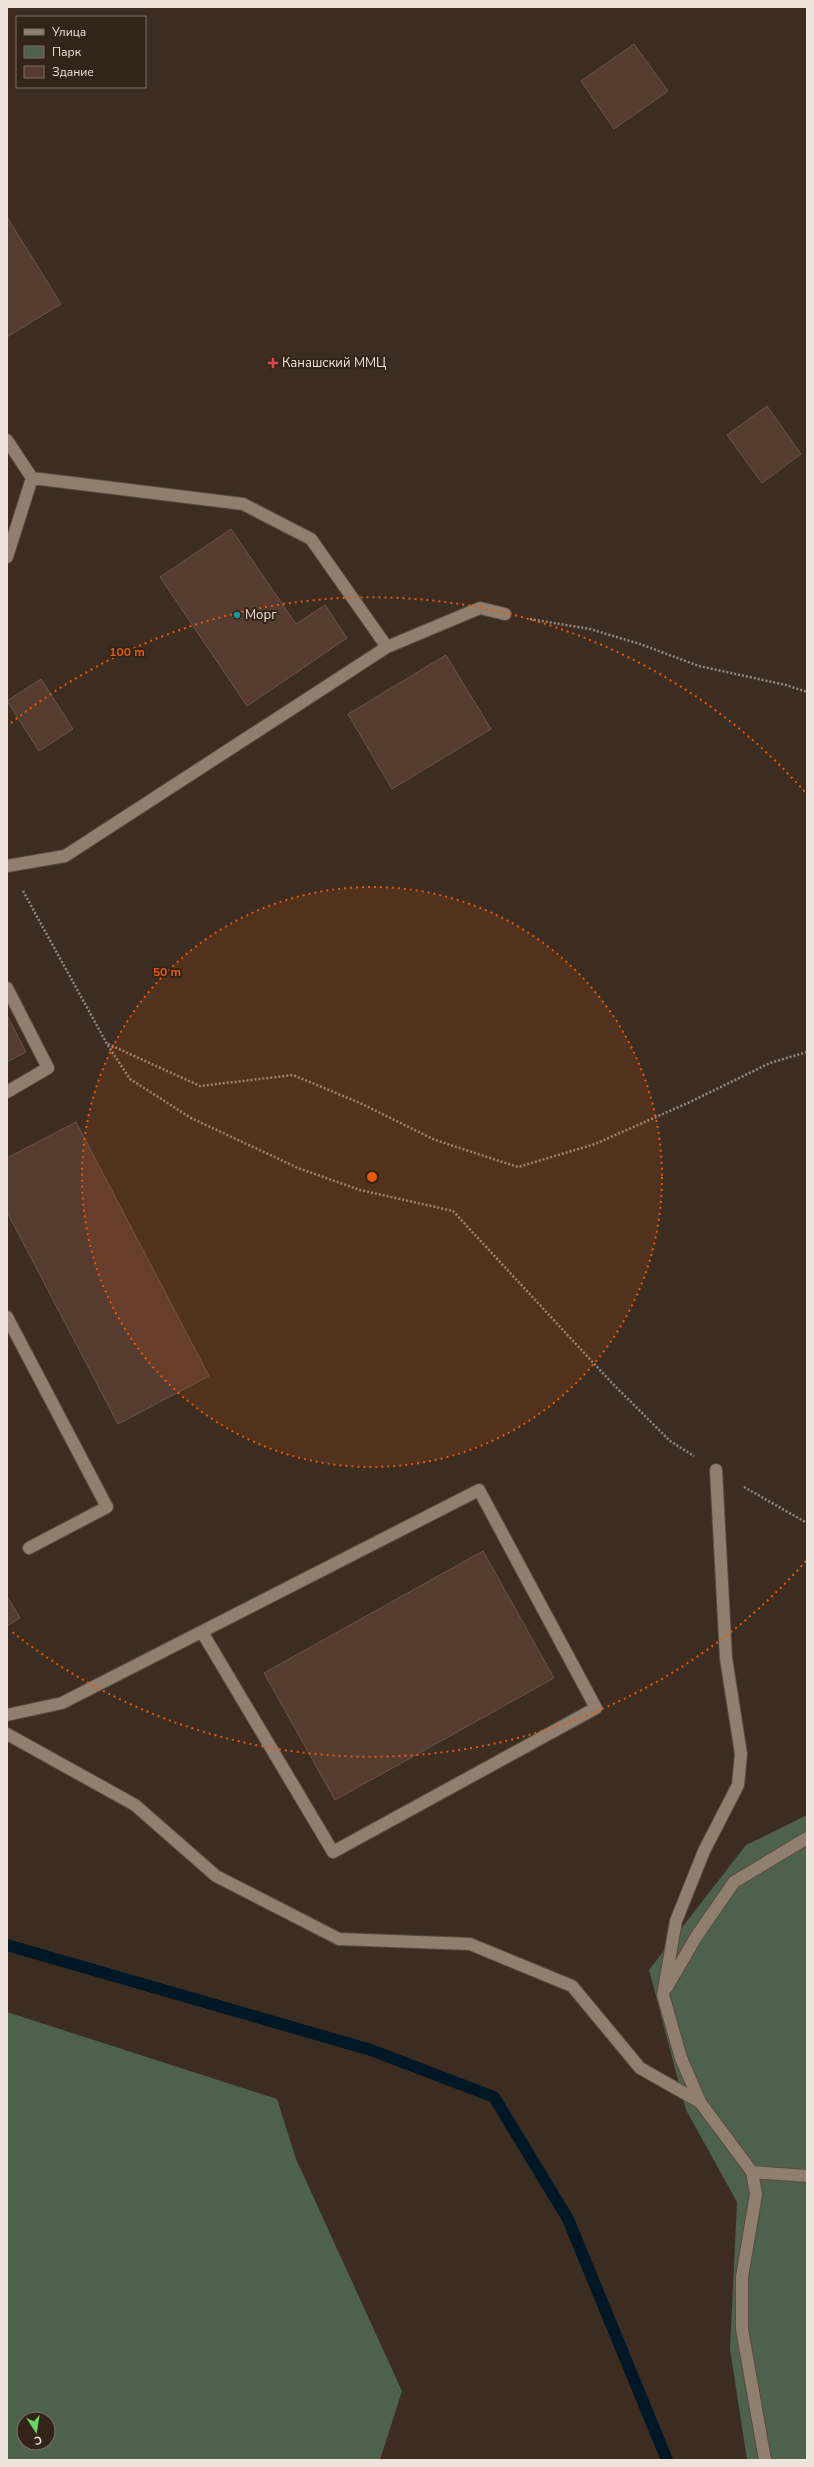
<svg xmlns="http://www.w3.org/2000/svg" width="814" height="2467" font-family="'Nunito Sans',sans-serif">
  <rect width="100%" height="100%" fill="#3c2d20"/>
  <!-- green -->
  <path fill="#4e614b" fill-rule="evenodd" d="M 807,1815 L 807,2460 L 747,2460 L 730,2349 L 737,2202 L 686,2110 L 649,1970 L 746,1845 Z
    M 7,2012 L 277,2099 L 296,2159 L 402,2391 L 380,2460 L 7,2460 ZM 24,2419 L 48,2419 L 48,2443 L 24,2443 Z"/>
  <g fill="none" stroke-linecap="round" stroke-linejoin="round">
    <!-- stream -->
    <path stroke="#001726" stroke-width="12" d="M 7,1945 L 371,2050 L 494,2097 L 568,2219 L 667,2460"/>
  </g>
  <!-- building -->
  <path fill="#563b2f" stroke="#6a554c" d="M 634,44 L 668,91 L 614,129 L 581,81 Z
    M 7,217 L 61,304 L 7,337 Z
    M 767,406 L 801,454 L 762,483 L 727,435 Z
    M 231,529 L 296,624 L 325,605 L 347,638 L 247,706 L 160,577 Z
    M 446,655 L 491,729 L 392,789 L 348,714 Z
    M 41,679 L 73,729 L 39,751 L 7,701 Z
    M 7,1015 L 26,1052 L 7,1062 Z
    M 76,1122 L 209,1376 L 118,1424 L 7,1212 L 7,1158 Z
    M 483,1551 L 554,1678 L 335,1800 L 264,1673 Z
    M 7,1596 L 20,1618 L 7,1626 Z"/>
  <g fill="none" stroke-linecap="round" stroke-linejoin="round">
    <!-- minor casing -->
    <g stroke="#584b3f" stroke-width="14">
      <path id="minor" d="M 7,440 L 32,478 L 243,504 L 311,539 L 387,647 L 65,856 L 7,866
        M 7,557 L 32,478
        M 387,647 L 480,608 L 505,614
        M 7,988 L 48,1068 L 7,1092
        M 7,1317 L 107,1507 L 29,1548
        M 716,1470 L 726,1658 L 741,1754 L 738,1785 L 704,1851 L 676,1921 L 663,1995 L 681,2058 L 700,2102 L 752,2172 L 756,2194 L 742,2277 L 742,2329 L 765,2460
        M 7,1715 L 62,1703 L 479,1490 L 596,1708 L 333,1852 L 202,1632
        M 7,1734 L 135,1805 L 216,1876 L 339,1939 L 470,1944 L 572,1986 L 640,2068 L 700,2102
        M 667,1987 L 696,1937 L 734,1882 L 807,1838
        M 752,2172 L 807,2176"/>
    </g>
    <!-- path -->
    <path stroke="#94887d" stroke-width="2.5" stroke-dasharray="2 2" stroke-linecap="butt" d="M 530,619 L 590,629 L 640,644 L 699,666 L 786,685 L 807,692
      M 23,891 L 107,1044 L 130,1079 L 191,1118 L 298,1168 L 360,1190 L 453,1211 L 611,1382 L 670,1441 L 694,1456
      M 108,1044 L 200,1086 L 293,1075 L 360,1103 L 435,1140 L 518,1167 L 595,1144 L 690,1102 L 770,1063 L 807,1052
      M 744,1487 L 807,1523"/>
    <!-- minor -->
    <use href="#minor" stroke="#907e6e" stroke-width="12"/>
  </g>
  <!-- distance rings -->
  <circle cx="372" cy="1177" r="290" fill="#e8590c" fill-opacity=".12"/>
  <g fill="none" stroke="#e8590c" stroke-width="2" stroke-dasharray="2 4">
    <circle cx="372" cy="1177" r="290"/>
    <path d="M806 1561A580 580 0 0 1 11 1631M11 723A580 580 0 0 1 806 793"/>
  </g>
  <!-- markers -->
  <path fill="#e0444e" stroke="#322416" stroke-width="1.5" d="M271 357h4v4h4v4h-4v4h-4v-4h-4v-4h4z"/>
  <circle fill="#0f9aa8" stroke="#322416" stroke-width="1.5" cx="237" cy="615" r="4"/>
  <g text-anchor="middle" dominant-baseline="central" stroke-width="4" stroke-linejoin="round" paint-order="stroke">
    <!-- poi labels -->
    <g font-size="13" fill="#eee4dc" stroke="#322416" text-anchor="start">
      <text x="282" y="363">Канашский ММЦ</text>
      <text x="245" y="615">Морг</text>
    </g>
  </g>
  <circle cx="372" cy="1177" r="6" fill="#e8590c" stroke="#322416" stroke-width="2"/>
  <g font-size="12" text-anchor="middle" font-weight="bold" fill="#e8590c" stroke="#322416" stroke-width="4" stroke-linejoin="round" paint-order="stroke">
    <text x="127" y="656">100 m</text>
    <text x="167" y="976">50 m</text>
  </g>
  <!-- border -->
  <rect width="814" height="2467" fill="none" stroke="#eee4dc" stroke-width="16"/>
  <!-- legend -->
  <rect x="16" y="16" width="130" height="72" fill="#322416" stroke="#7d7165"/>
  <rect x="24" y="29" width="20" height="6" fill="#907e6e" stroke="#7d7165"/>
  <text x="52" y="36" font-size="12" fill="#eee4dc">Улица</text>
  <rect x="24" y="46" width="20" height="12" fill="#4e614b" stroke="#7d7165"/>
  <text x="52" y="56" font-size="12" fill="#eee4dc">Парк</text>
  <rect x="24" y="66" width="20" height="12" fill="#563b2f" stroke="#7d7165"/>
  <text x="52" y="76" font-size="12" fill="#eee4dc">Здание</text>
  <!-- north arrow -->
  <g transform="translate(36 2431) rotate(168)"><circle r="19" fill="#322416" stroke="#7d7165"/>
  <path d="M0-3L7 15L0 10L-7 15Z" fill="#69d464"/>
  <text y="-6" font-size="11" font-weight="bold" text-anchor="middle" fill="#eee4dc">С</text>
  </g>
</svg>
